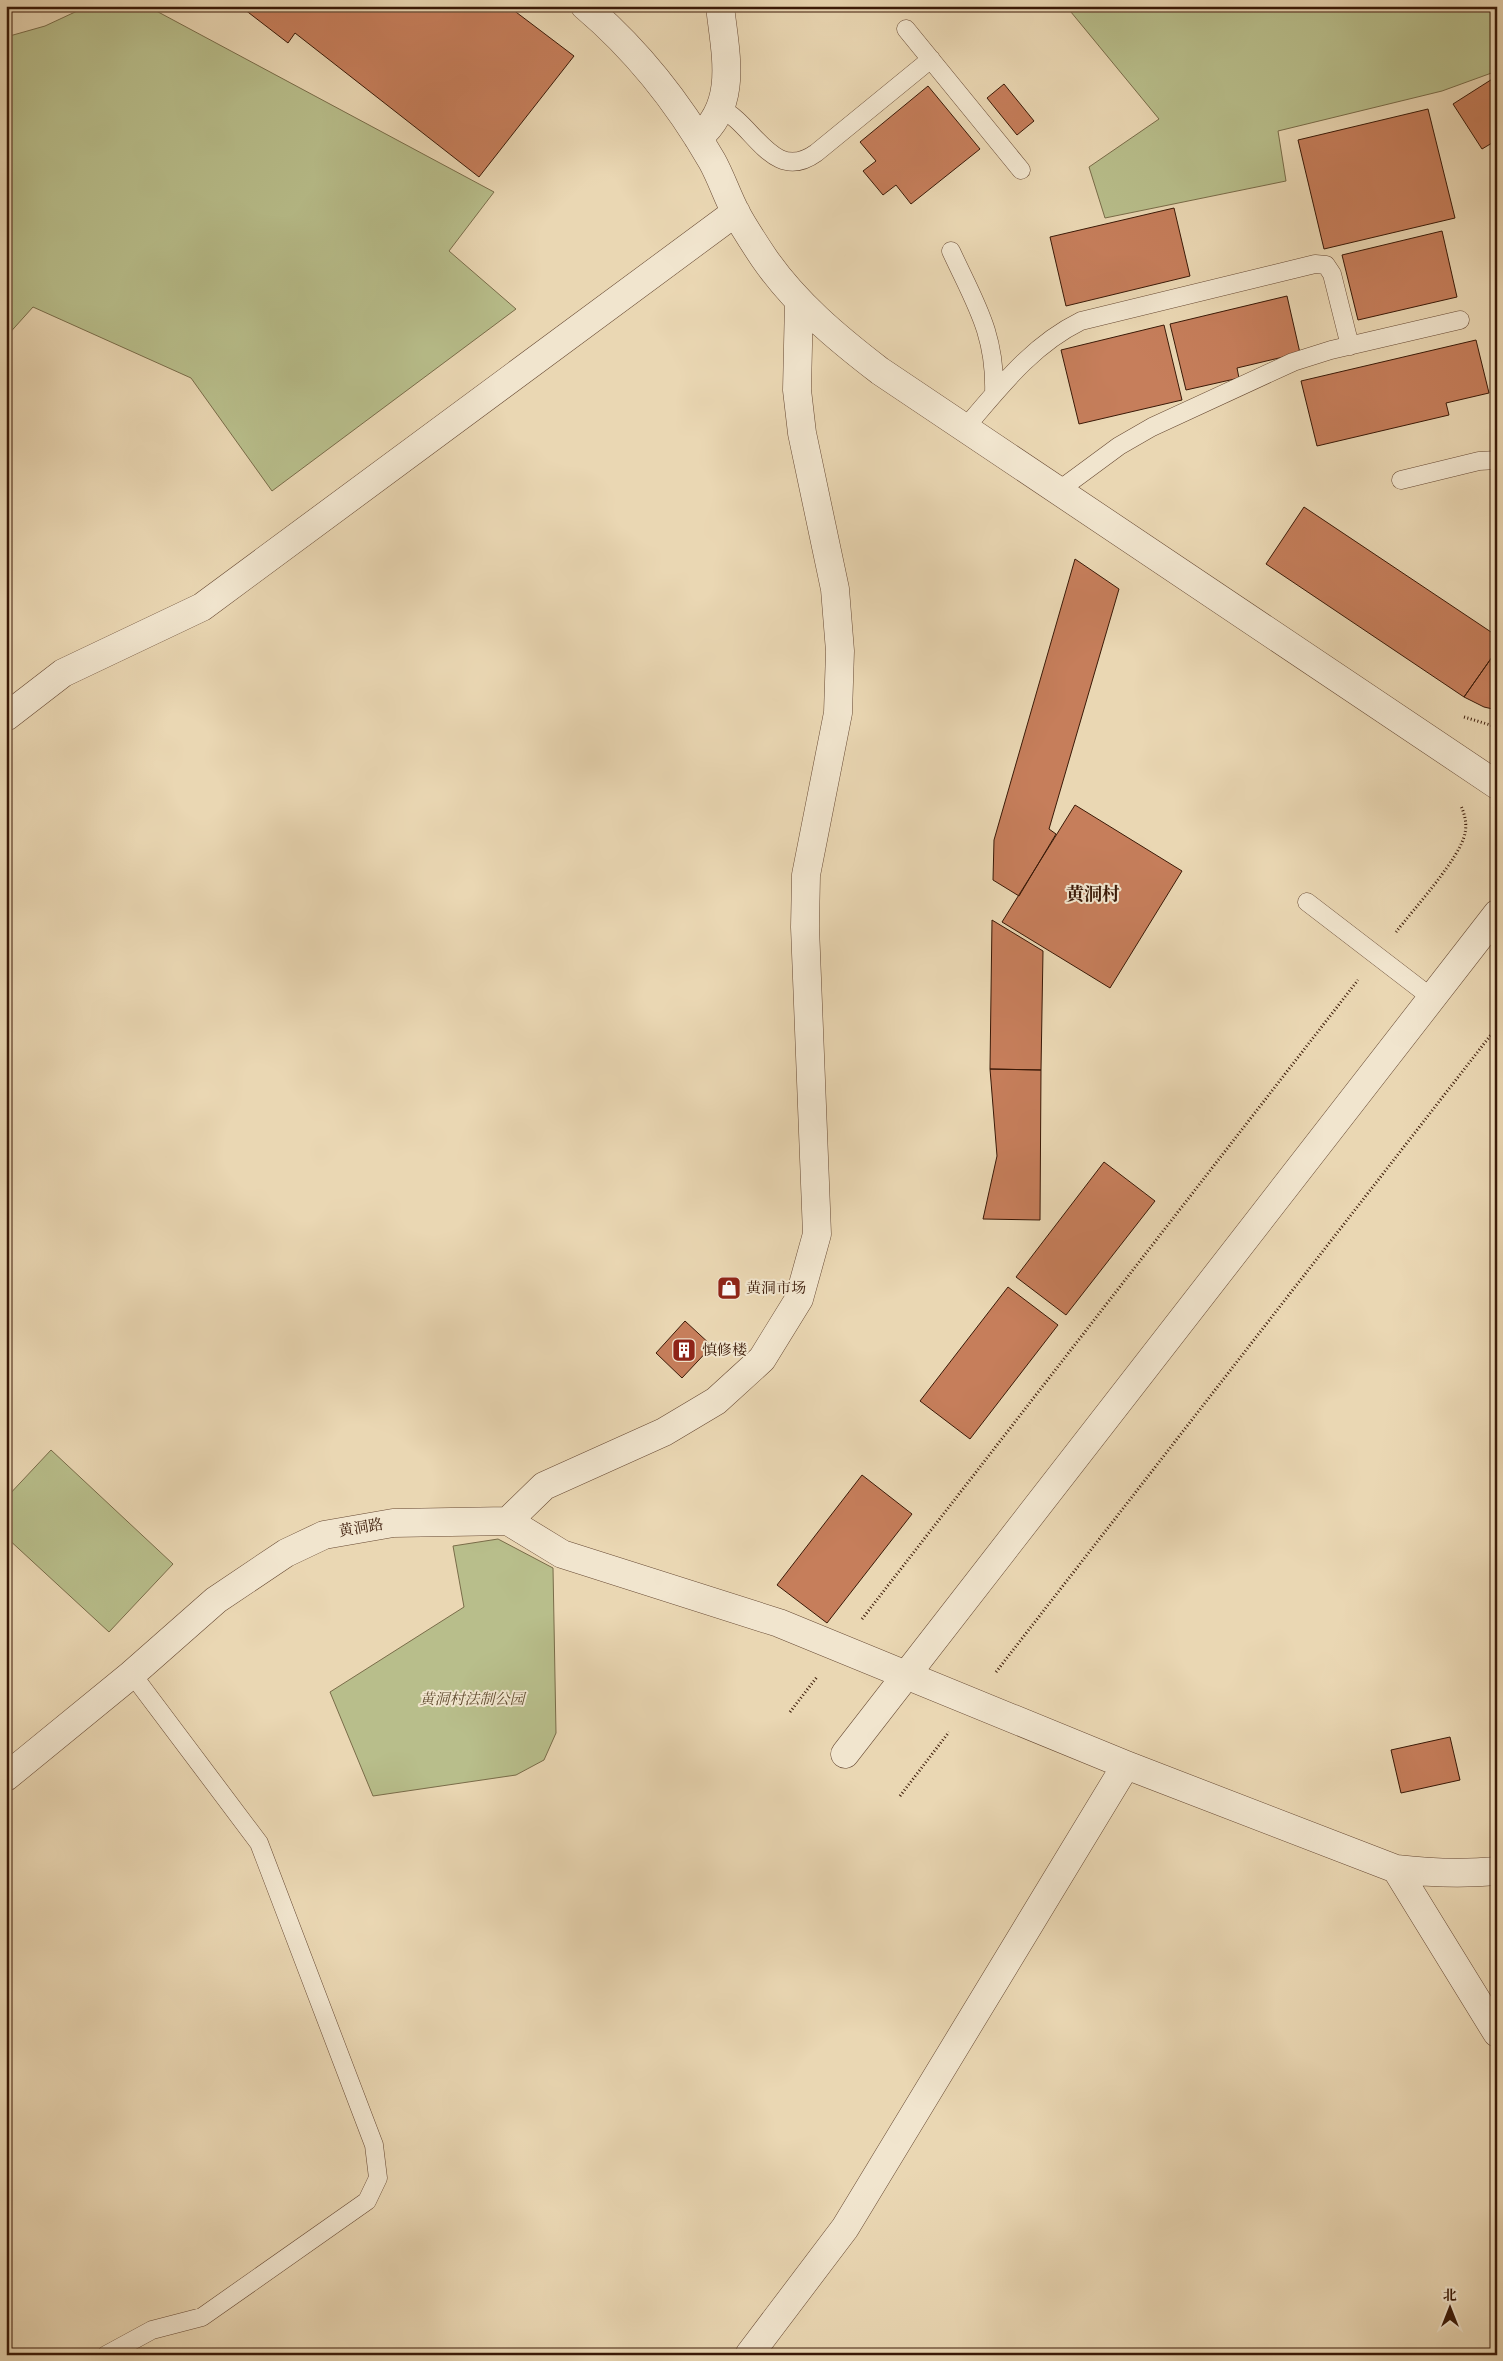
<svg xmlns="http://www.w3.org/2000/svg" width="1503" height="2361" font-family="'Libre Bodoni','Noto Serif SC',serif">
  <rect width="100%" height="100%" fill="#ead7b3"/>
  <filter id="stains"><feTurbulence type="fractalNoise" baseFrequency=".004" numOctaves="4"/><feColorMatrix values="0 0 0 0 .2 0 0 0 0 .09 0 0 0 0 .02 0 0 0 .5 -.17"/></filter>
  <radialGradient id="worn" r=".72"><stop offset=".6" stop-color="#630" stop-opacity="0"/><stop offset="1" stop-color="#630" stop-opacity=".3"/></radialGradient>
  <!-- green -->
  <path fill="#b8be8b" stroke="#796c49" d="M 88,6 L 147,6 L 494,192 L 449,251 L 516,309 L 272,491 L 191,378 L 33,307 L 6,337 L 6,37 L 45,26 Z
    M 1066,6 L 1497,6 L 1497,71 L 1442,91 L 1278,131 L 1286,181 L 1105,218 L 1089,167 L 1159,119 Z
    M 51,1450 L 173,1564 L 109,1632 L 6,1537 L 6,1498 Z
    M 498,1539 L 553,1568 L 556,1733 L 544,1760 L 516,1775 L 373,1796 L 330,1692 L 464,1607 L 453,1546 Z"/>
  <!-- building -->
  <path fill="#c67e5b" stroke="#3a1907" d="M 240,6 L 508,6 L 574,56 L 479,177 L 295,33 L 288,43 Z
    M 1497,76 L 1497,140 L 1482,149 L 1453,104 Z
    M 1004,84 L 1034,121 L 1017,135 L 987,98 Z
    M 928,86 L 980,149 L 911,204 L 896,185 L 883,195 L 863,171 L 876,161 L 860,142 Z
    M 1428,109 L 1455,218 L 1324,249 L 1298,140 Z
    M 1174,208 L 1190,276 L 1066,306 L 1050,237 Z
    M 1442,231 L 1457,297 L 1358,320 L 1342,255 Z
    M 1287,296 L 1300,353 L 1237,368 L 1239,378 L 1186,390 L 1170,324 Z
    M 1164,325 L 1182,400 L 1079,424 L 1061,350 Z
    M 1476,340 L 1489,393 L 1446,403 L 1449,415 L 1317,446 L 1301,381 Z
    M 1304,507 L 1497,636 L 1497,650 L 1464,697 L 1266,564 Z
    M 1075,559 L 1119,589 L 1049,829 L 1056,834 L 1019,896 L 993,880 L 994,840 Z
    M 1497,650 L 1497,710 L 1484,707 L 1464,697 Z
    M 1075,805 L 1182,871 L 1110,988 L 1002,922 Z
    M 992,920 L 1043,951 L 1041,1070 L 990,1069 Z
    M 990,1069 L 1041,1070 L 1040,1220 L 983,1219 L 997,1156 Z
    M 1104,1162 L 1155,1201 L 1066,1315 L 1016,1277 Z
    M 1008,1287 L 1058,1325 L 970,1439 L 920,1401 Z
    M 685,1321 L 712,1346 L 682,1378 L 656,1353 Z
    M 862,1475 L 912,1514 L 827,1623 L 777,1585 Z
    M 1450,1737 L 1460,1780 L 1401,1793 L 1391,1750 Z"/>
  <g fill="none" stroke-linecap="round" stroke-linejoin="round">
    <!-- service casing -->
    <g stroke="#664832" stroke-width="19">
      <path id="service" d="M 906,29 L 1021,170
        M 721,109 C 754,124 773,184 816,153 L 931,59
        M 951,251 C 975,303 996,334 994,394
        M 965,428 C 1000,387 1032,345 1081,321 L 1315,264 L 1326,265 L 1332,274 L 1350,346
        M 1401,480 L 1479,461 L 1497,460
        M 1058,491 L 1119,446 L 1152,427 L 1293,362 L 1331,350 L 1460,320
        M 1307,902 L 1432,998
        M 106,2355 L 152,2330 L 202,2317 L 367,2201 L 378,2178 L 374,2145 L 259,1843 L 132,1674"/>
    </g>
    <!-- minor casing -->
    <g stroke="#664832" stroke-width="29">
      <path id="minor" d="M 585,6 C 637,50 678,102 712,161 C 721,177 727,196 736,213 C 744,228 754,243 764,258 C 795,303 837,338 880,371 L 1497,785
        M 698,138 C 739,104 725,53 720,6
        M 6,717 L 63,673 L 202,607 L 736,212
        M 508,1521 L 544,1486 L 664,1432 L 716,1401 L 762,1359 L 799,1299 L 817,1234 L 805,927 L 806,875 L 838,713 L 840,651 L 835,589 L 802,433 L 797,390 L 799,301
        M 6,1777 L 132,1674 L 216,1600 L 286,1553 L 324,1535 L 393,1523 L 508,1521 L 562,1554 L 779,1623 L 1126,1765 L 1396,1869 L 1497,2033
        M 1396,1869 C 1430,1873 1463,1874 1497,1871
        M 749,2355 L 845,2228 L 1126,1765"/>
    </g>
    <!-- tertiary casing -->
    <g stroke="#664832" stroke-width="29">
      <path id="tertiary" d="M 845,1754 L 1497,914"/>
    </g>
    <!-- path -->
    <path stroke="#3a1907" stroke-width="3" stroke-dasharray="1 2.5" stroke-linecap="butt" d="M 1464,717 L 1497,727
      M 1396,932 C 1413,910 1461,857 1465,833 C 1467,824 1465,815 1461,806
      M 862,1619 L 1358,980
      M 996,1672 L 1497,1027
      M 790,1712 L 817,1677
      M 900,1796 L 949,1732"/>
    <!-- service -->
    <use href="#service" stroke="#f1e5ce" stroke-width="18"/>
    <!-- minor -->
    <use href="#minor" stroke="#f1e5ce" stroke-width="28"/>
    <!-- tertiary -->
    <use href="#tertiary" stroke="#f1e5ce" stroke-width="28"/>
  </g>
  <!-- icons -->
  <defs>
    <g id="shop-square" transform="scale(1.25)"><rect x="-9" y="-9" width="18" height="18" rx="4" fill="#8f2418" stroke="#f1e5ce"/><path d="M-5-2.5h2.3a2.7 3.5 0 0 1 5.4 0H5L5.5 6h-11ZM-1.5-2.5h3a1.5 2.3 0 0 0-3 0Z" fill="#fff"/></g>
    <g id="building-square" transform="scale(1.25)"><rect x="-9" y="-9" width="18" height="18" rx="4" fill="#8f2418" stroke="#f1e5ce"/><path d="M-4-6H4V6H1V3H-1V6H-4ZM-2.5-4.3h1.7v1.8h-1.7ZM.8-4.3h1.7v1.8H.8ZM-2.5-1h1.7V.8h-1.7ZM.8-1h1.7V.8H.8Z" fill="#fff"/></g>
  </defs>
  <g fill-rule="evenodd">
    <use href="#shop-square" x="729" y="1288"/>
    <use href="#building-square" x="684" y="1350"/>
  </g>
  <g text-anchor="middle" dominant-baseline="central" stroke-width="4" stroke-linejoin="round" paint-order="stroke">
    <!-- poi labels -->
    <g font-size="15" fill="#3a1907" stroke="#f1e5ce" text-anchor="start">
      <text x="746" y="1288">黄洞市场</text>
      <text x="702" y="1350">慎修楼</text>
    </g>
    <!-- street labels -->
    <g font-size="15" fill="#3a1907" stroke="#f1e5ce">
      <text transform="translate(361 1528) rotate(-10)">黄洞路</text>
    </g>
    <!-- park labels -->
    <g font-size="15" font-style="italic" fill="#604b2f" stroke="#f1e5ce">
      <text x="472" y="1699">黄洞村法制公园</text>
    </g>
    <!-- quarter labels -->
    <g font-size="18" font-weight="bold" fill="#3a1907" stroke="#f1e5ce">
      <text x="1093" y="894">黄洞村</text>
    </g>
  </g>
  <!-- margin -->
  <rect width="1503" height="2361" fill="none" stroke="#ead7b3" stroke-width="25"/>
  <rect x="8" y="8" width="1488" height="2346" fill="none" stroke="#3a1907" stroke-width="2.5"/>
  <rect x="12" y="12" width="1478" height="2336" fill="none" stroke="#3a1907"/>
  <!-- north arrow -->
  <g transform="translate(1450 2308)" stroke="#f1e5ce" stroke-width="4" paint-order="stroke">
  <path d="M0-4L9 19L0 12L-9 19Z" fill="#3a1907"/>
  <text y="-8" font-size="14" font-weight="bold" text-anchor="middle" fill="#3a1907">北</text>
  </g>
  <rect width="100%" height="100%" filter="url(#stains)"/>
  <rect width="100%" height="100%" fill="url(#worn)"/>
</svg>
